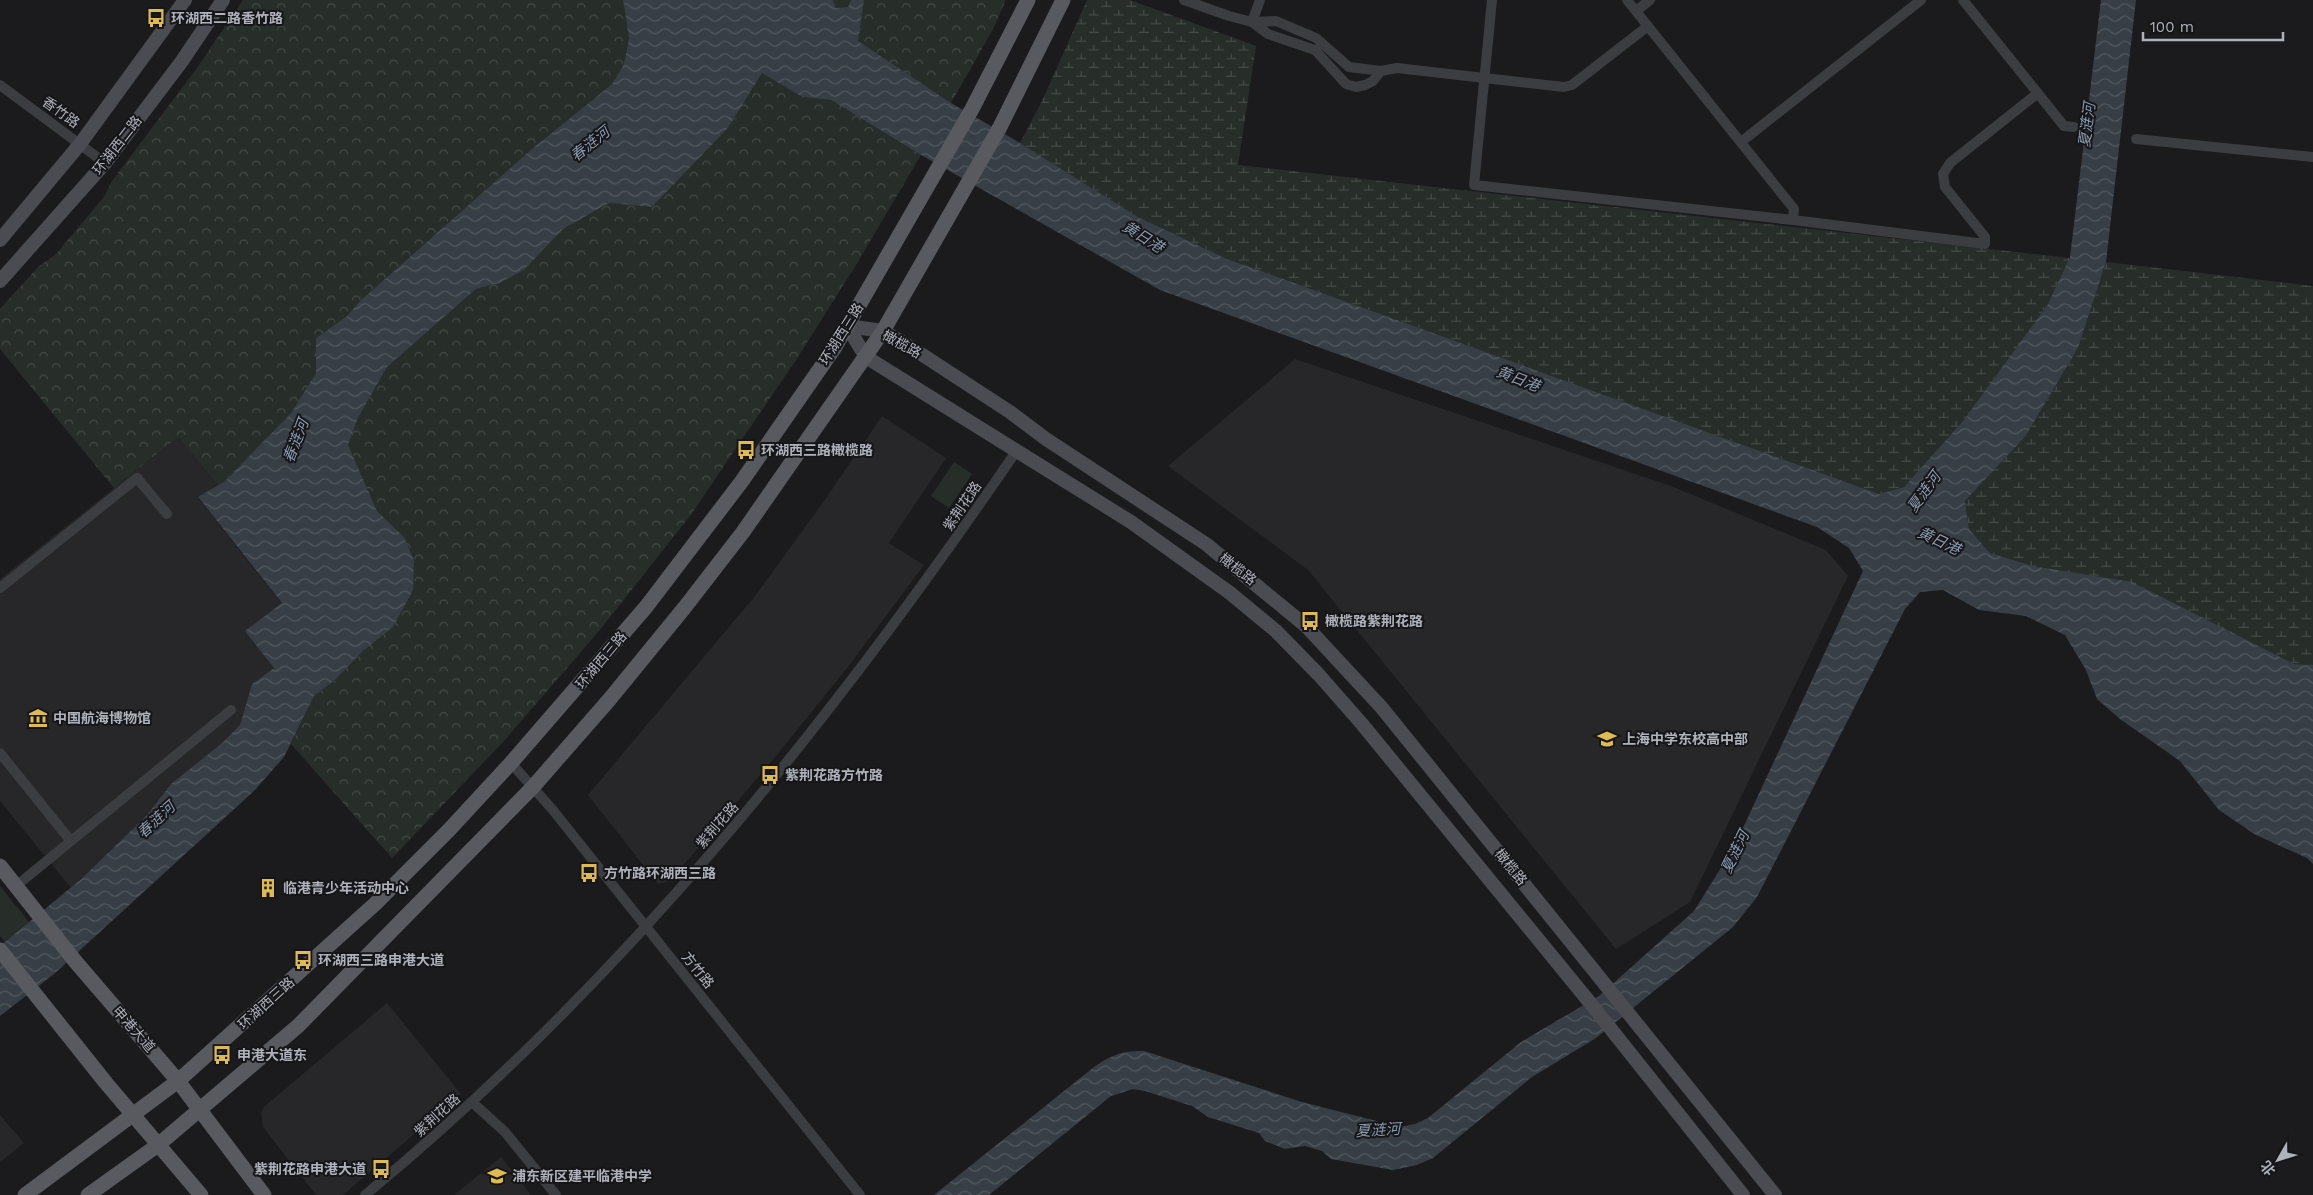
<svg xmlns="http://www.w3.org/2000/svg" width="2313" height="1195" font-family="'Work Sans','Noto Sans SC',sans-serif">
  <defs>
    <pattern id="forest-crowns" width="20" height="18" patternUnits="userSpaceOnUse" patternTransform="scale(1.25)"><rect width="20" height="18" fill="#272e29"/><path d="M2 6a3 3 0 1 1 6 0M12 15a3 3 0 1 1 6 0" fill="none" stroke="#444a46"/></pattern>
    <pattern id="wetland-marsh" width="20" height="14" patternUnits="userSpaceOnUse" patternTransform="scale(1.25)"><rect width="20" height="14" fill="#272e29"/><path d="M1 5h8M5 5V1M11 12h8M15 12V8" fill="none" stroke="#444a46"/></pattern>
    <pattern id="water-waves" width="16" height="10" patternUnits="userSpaceOnUse" patternTransform="scale(1.25)"><rect width="16" height="10" fill="#373e45"/><path d="M0 5q4-4 8 0t8 0" fill="none" stroke="#51585e"/></pattern>
  </defs>
  <rect width="100%" height="100%" fill="#1b1b1d"/>
  <!-- built -->
  <path fill="#27272a" d="M 1295,359 L 1671,486 L 1826,550 L 1848,576 L 1690,902 L 1616,949 L 1308,570 L 1168,466 Z
    M 882,416 L 946,458 L 889,543 L 924,565 L 848,667 L 776,756 L 670,881 L 658,884 L 588,795 L 755,596 L 824,501 Z
    M 178,437 L 218,485 L 198,498 L 282,604 L 274,668 L 252,684 L 240,725 L 222,743 L 171,784 L 147,815 L 71,888 L 0,801 L 0,579 Z
    M 387,1003 L 461,1094 L 343,1195 L 316,1195 L 263,1127 L 261,1112 L 265,1106 Z
    M 0,1115 L 24,1143 L 0,1162 Z
    M 501,1157 L 531,1195 L 454,1195 Z"/>
  <!-- green -->
  <path fill="#272e29" d="M 954,462 L 972,474 L 949,508 L 931,496 Z
    M 0,886 L 29,922 L 5,942 L 0,936 Z"/>
  <!-- forest -->
  <path fill="url(#forest-crowns)" d="M 243,0 L 623,0 L 629,38 L 624,64 L 612,84 L 533,148 L 360,301 L 347,316 L 316,338 L 316,373 L 291,413 L 225,481 L 218,485 L 178,437 L 114,488 L 0,349 L 0,309 L 38,267 L 56,254 L 104,197 L 112,181 L 197,68 Z
    M 833,0 L 851,0 L 848,7 L 835,8 Z
    M 864,0 L 1006,0 L 991,33 L 951,103 L 857,41 Z
    M 762,73 L 802,97 L 831,100 L 921,155 L 856,265 L 796,360 L 690,516 L 599,631 L 504,741 L 392,858 L 291,744 L 314,696 L 335,680 L 364,650 L 404,537 L 377,511 L 348,445 L 358,418 L 387,367 L 476,289 L 500,283 L 524,270 L 563,229 L 609,203 L 652,207 L 728,128 Z"/>
  <!-- wetland -->
  <path fill="url(#wetland-marsh)" d="M 1087,0 L 1130,0 L 1256,46 L 1238,165 L 2070,258 L 2048,304 L 1963,421 L 1904,487 L 1879,494 L 1225,258 L 1138,217 L 1020,143 L 1042,101 Z
    M 2106,262 L 2313,286 L 2313,665 L 2294,664 L 2240,638 L 1990,553 L 1969,529 L 1965,501 L 2025,437 L 2078,348 Z"/>
  <!-- water -->
  <path fill="url(#water-waves)" d="M 623,0 L 833,0 L 835,8 L 848,7 L 851,0 L 864,0 L 858,41 L 951,103 L 1020,143 L 1138,217 L 1225,258 L 1879,494 L 1904,487 L 1963,421 L 2048,304 L 2070,257 L 2101,0 L 2136,0 L 2106,262 L 2078,348 L 2025,437 L 1965,501 L 1969,529 L 1990,553 L 2032,566 L 2132,582 L 2294,664 L 2313,665 L 2313,864 L 2307,858 L 2256,835 L 2219,810 L 2180,761 L 2120,719 L 2097,699 L 2086,670 L 2065,635 L 2026,616 L 1979,610 L 1943,590 L 1920,592 L 1905,609 L 1757,897 L 1733,927 L 1596,1038 L 1532,1077 L 1433,1158 L 1417,1165 L 1393,1170 L 1331,1159 L 1322,1151 L 1305,1146 L 1285,1149 L 1265,1141 L 1259,1133 L 1208,1117 L 1192,1106 L 1145,1091 L 1133,1089 L 1111,1096 L 989,1195 L 934,1195 L 1089,1071 C 1109,1056 1119,1051 1144,1051 L 1302,1102 L 1400,1127 L 1415,1124 L 1428,1118 L 1521,1042 L 1599,996 L 1694,911 L 1734,847 L 1863,571 L 1849,548 L 1817,527 L 1160,290 L 921,155 L 831,100 L 802,97 L 762,73 L 728,128 L 652,207 L 609,203 L 563,229 L 524,270 L 500,283 L 476,289 L 387,367 L 358,418 L 348,445 L 377,511 L 404,537 L 414,560 L 413,590 L 393,627 L 364,650 L 335,680 L 314,696 L 284,757 L 254,791 L 54,974 L 0,1016 L 0,946 L 80,880 L 147,815 L 171,784 L 222,743 L 240,725 L 252,684 L 274,668 L 245,631 L 282,603 L 198,497 L 225,481 L 291,413 L 316,373 L 316,338 L 347,316 L 360,301 L 533,148 L 612,84 L 624,64 L 629,38 Z"/>
  <g fill="none" stroke-linecap="round" stroke-linejoin="round">
    <!-- street -->
    <path stroke="#3c3d41" stroke-width="10" d="M 1184,0 L 1229,16 L 1252,22 L 1260,0
      M 1492,0 L 1474,185 L 1793,220 L 1985,244 L 1985,237 L 1945,187 L 1943,174 L 1950,163 L 2038,93
      M 1627,0 L 1794,209 L 1793,220
      M 1963,0 L 2064,126 L 2074,127
      M 1636,11 L 1650,0
      M 1252,22 L 1276,21 L 1316,38 L 1349,67 L 1381,71 L 1397,68 L 1564,87 L 1572,85 L 1648,26
      M 1252,22 L 1268,34 L 1315,50 L 1346,84 L 1356,87 L 1365,85 L 1373,81 L 1381,71
      M 0,85 L 105,163
      M 2136,139 L 2313,157
      M 1741,142 L 1921,0
      M 0,588 L 137,478 L 167,514
      M 0,753 L 70,840
      M 511,763 L 552,809 L 860,1195
      M 16,886 L 231,710
      M 472,1102 L 505,1132 L 556,1195
      M 365,1195 C 621,984 831,723 1017,450"/>
    <!-- secondary -->
    <path stroke="#4a4c51" stroke-width="14" d="M 0,240 L 80,144 L 185,0
      M 0,281 L 105,163 L 182,61 L 223,0
      M 847,326 L 883,331 L 912,348 L 1010,412 L 1046,439 L 1206,544 L 1306,626 L 1382,708 L 1775,1195
      M 847,326 L 866,357 L 1131,522 L 1230,593 L 1276,631 L 1319,675 L 1362,724 L 1587,999 L 1743,1195"/>
    <!-- primary -->
    <path stroke="#595a60" stroke-width="15" d="M 0,866 L 75,961 L 178,1081 L 264,1195
      M 0,950 L 106,1083 L 201,1195
      M 25,1195 L 178,1081 L 375,904 L 449,830 L 511,763 L 646,607 L 742,481 L 835,347 L 972,109 L 1028,0
      M 88,1195 L 158,1145 L 298,1026 L 532,788 L 609,700 L 685,607 L 743,532 L 883,331 L 1000,127 L 1063,0"/>
  </g>
  <!-- icons -->
  <defs>
    <g id="bus-bare" transform="scale(1.5)"><path d="M-5-6H5V4H4V6H2V4H-2V6H-4V4H-5ZM-3.5-4V0h7V-4ZM-3.5 1.2v1.5H-2V1.2ZM2 1.2v1.5H3.5V1.2Z" fill="#deba52" stroke="#161618" stroke-width="2.5" paint-order="stroke"/></g>
    <g id="museum-bare" transform="scale(1.5)"><path d="M0-6L6-3V-2H-6V-3ZM-5-1h2V3h-2ZM-1-1h2V3h-2ZM3-1h2V3H3ZM-6 4H6V6H-6Z" fill="#deba52" stroke="#161618" stroke-width="2.5" paint-order="stroke"/></g>
    <g id="school-bare" transform="scale(1.5)"><path d="M0-5L7-2L0 1L-7-2ZM-4 1L0 2.5L4 1V4Q0 6-4 4Z" fill="#deba52" stroke="#161618" stroke-width="2.5" paint-order="stroke"/></g>
    <g id="building-bare" transform="scale(1.5)"><path d="M-4-6H4V6H1V3H-1V6H-4ZM-2.5-4.3h1.7v1.8h-1.7ZM.8-4.3h1.7v1.8H.8ZM-2.5-1h1.7V.8h-1.7ZM.8-1h1.7V.8H.8Z" fill="#deba52" stroke="#161618" stroke-width="2.5" paint-order="stroke"/></g>
  </defs>
  <g fill-rule="evenodd">
    <use href="#bus-bare" x="156" y="18"/>
    <use href="#bus-bare" x="746" y="450"/>
    <use href="#bus-bare" x="1310" y="621"/>
    <use href="#museum-bare" x="38" y="718"/>
    <use href="#school-bare" x="1607" y="739"/>
    <use href="#bus-bare" x="770" y="775"/>
    <use href="#bus-bare" x="589" y="873"/>
    <use href="#building-bare" x="268" y="888"/>
    <use href="#bus-bare" x="303" y="960"/>
    <use href="#bus-bare" x="222" y="1055"/>
    <use href="#bus-bare" x="381" y="1169"/>
    <use href="#school-bare" x="497" y="1176"/>
  </g>
  <g text-anchor="middle" dominant-baseline="central" stroke-width="4" stroke-linejoin="round" paint-order="stroke">
    <!-- poi labels -->
    <g font-size="14" font-weight="bold" fill="#afb2bb" stroke="#161618" text-anchor="start">
      <text x="171" y="18">环湖西二路香竹路</text>
      <text x="761" y="450">环湖西三路橄榄路</text>
      <text x="1325" y="621">橄榄路紫荆花路</text>
      <text x="53" y="718">中国航海博物馆</text>
      <text x="1622" y="739">上海中学东校高中部</text>
      <text x="785" y="775">紫荆花路方竹路</text>
      <text x="604" y="873">方竹路环湖西三路</text>
      <text x="283" y="888">临港青少年活动中心</text>
      <text x="318" y="960">环湖西三路申港大道</text>
      <text x="237" y="1055">申港大道东</text>
      <text x="366" y="1169" text-anchor="end">紫荆花路申港大道</text>
      <text x="512" y="1176">浦东新区建平临港中学</text>
    </g>
    <!-- street labels -->
    <g font-size="14" fill="#afb2bb" stroke="#161618">
      <text transform="translate(61 112) rotate(36)">香竹路</text>
      <text transform="translate(117 145) rotate(-52)">环湖西二路</text>
      <text transform="translate(841 334) rotate(-58)">环湖西三路</text>
      <text transform="translate(902 344) rotate(29)">橄榄路</text>
      <text transform="translate(962 506) rotate(-56)">紫荆花路</text>
      <text transform="translate(1238 569) rotate(38)">橄榄路</text>
      <text transform="translate(601 660) rotate(-50)">环湖西三路</text>
      <text transform="translate(717 825) rotate(-49)">紫荆花路</text>
      <text transform="translate(1511 867) rotate(51)">橄榄路</text>
      <text transform="translate(698 970) rotate(51)">方竹路</text>
      <text transform="translate(266 1003) rotate(-42)">环湖西三路</text>
      <text transform="translate(134 1029) rotate(49)">申港大道</text>
      <text transform="translate(437 1115) rotate(-42)">紫荆花路</text>
    </g>
    <!-- water labels -->
    <g font-size="15" font-style="italic" fill="#8b9cb1" stroke="#161618">
      <text transform="translate(2087 125) rotate(-83)">夏涟河</text>
      <text transform="translate(590 144) rotate(-39)">春涟河</text>
      <text transform="translate(1143 237) rotate(32)">黄日港</text>
      <text transform="translate(1518 379) rotate(21)">黄日港</text>
      <text transform="translate(296 441) rotate(-69)">春涟河</text>
      <text transform="translate(1924 492) rotate(-54)">夏涟河</text>
      <text transform="translate(1939 541) rotate(25)">黄日港</text>
      <text transform="translate(156 820) rotate(-43)">春涟河</text>
      <text transform="translate(1735 852) rotate(-64)">夏涟河</text>
      <text transform="translate(1378 1130) rotate(-3)">夏涟河</text>
    </g>
  </g>
  <!-- north arrow -->
  <g transform="translate(2278 1160) rotate(231)" stroke="#161618" stroke-width="4" paint-order="stroke">
  <path d="M0-4L9 19L0 12L-9 19Z" fill="#afb2bb"/>
  <text y="-8" font-size="14" font-weight="bold" text-anchor="middle" fill="#afb2bb">北</text>
  </g>
  <!-- scale -->
  <path d="M2143 32v8h140v-8" fill="none" stroke="#afb2bb" stroke-width="2.5"/>
  <text x="2150" y="32" font-size="15" fill="#afb2bb" stroke="#161618" stroke-width="4" paint-order="stroke">100 m</text>
</svg>
